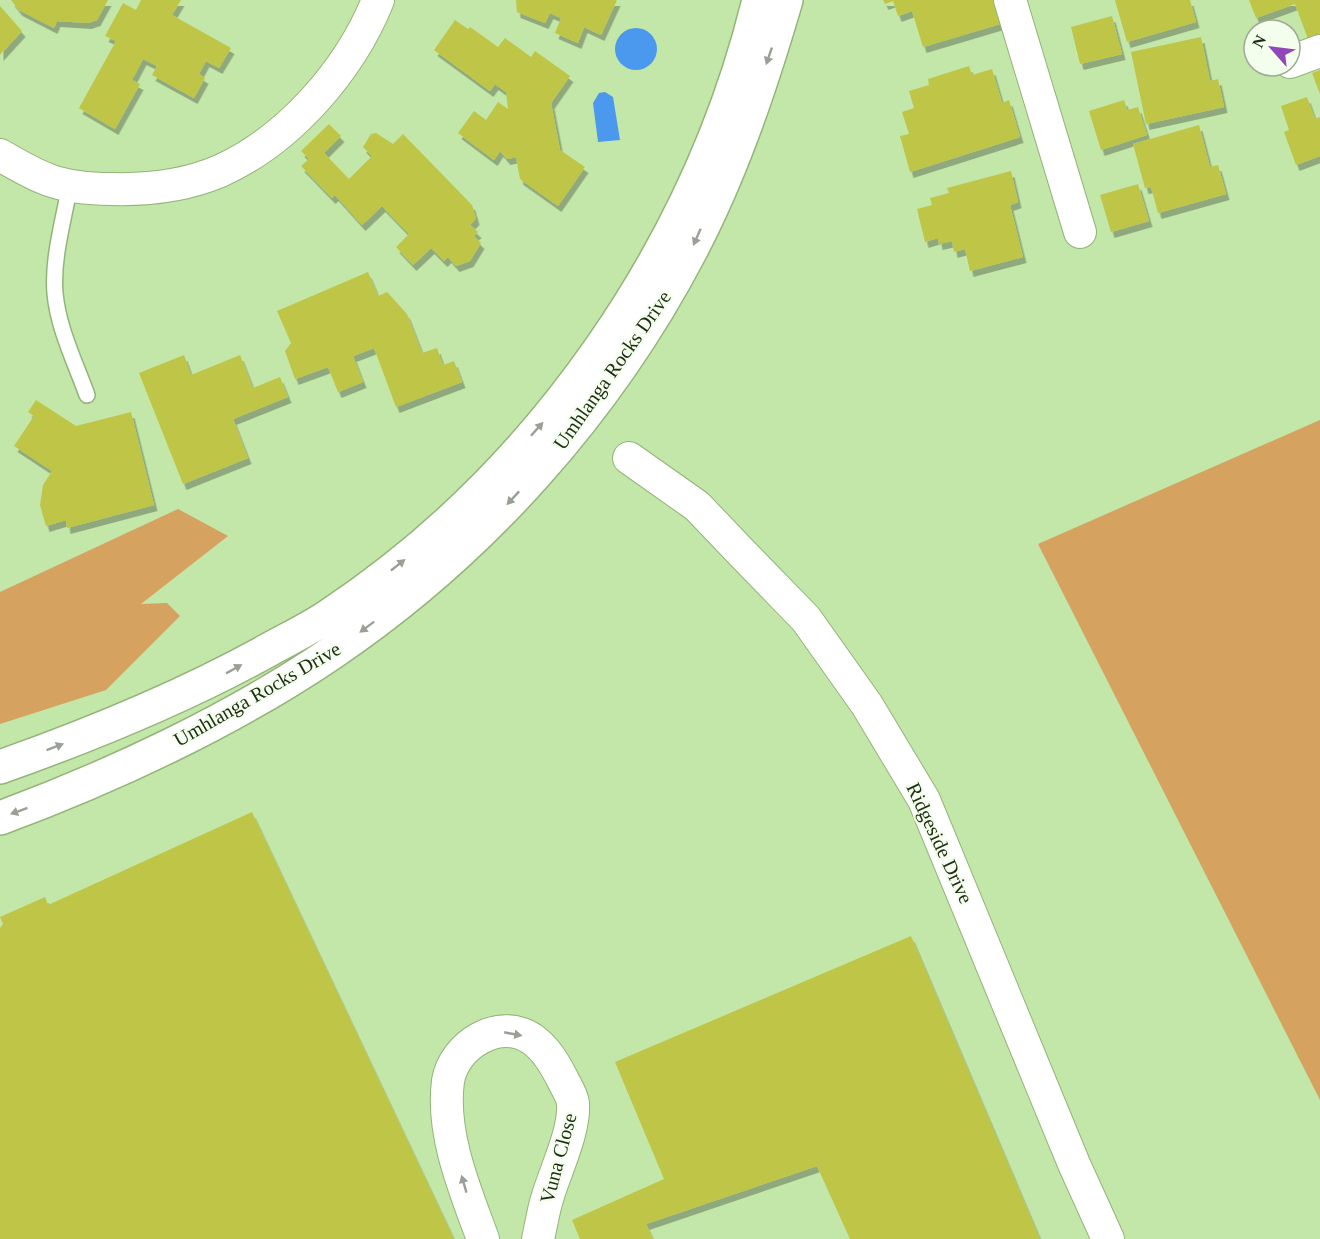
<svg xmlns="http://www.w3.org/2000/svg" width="1320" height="1239" font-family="'Times New Roman',serif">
  <defs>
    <filter id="shadow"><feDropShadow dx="3.5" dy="6" stdDeviation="0" flood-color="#0004"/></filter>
  </defs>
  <rect width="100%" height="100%" fill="#c3e6a9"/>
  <!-- green -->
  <path fill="#d6a25f" d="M 1320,420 L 1320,1100 L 1038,544 Z
    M 178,509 L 228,536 L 141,604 L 167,603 L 180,616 L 106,690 L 0,724 L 0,592 Z"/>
  <!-- water -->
  <path fill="#4a99ee" d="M615 49a21 21 0 1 1 42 0a21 21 0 1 1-42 0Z
    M 605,92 L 613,97 L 620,140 L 598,142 L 593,103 L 599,93 Z"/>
  <!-- building -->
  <path fill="#bfc646" filter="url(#shadow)" d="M 11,0 L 108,0 L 97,20 L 88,23 L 57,21 L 54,28 L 19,10 Z
    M 141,0 L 181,0 L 172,15 L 231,48 L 219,68 L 206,61 L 199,74 L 205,78 L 194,98 L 152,75 L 157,66 L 143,59 L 132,80 L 140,84 L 115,129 L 79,108 L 116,41 L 105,36 L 123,3 L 136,10 Z
    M 516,0 L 617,0 L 601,35 L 584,27 L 578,43 L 555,33 L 561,18 L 550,13 L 545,23 L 517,12 Z
    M 883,0 L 1000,0 L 1007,22 L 923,47 L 912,11 L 898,16 L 893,1 L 885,4 Z
    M 1115,0 L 1190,0 L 1196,22 L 1127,42 Z
    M 1249,0 L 1320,0 L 1320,35 L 1308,39 L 1295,4 L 1256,18 Z
    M 0,6 L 22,31 L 0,55 Z
    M 1112,16 L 1122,54 L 1080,64 L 1071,27 Z
    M 455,20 L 468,29 L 470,27 L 498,47 L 505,38 L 531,57 L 535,51 L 570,76 L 551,103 L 560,150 L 585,167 L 558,206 L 520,179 L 516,157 L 507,159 L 500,151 L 494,160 L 458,133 L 474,111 L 486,120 L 498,102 L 508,109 L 506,92 L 495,84 L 490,91 L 434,50 Z
    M 1201,37 L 1210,81 L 1218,79 L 1224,107 L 1146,124 L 1131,52 Z
    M 969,66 L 972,75 L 992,69 L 1002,103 L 1009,100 L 1020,137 L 910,172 L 900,136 L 909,134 L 902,112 L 914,108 L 909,91 L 929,85 L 928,79 Z
    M 1320,70 L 1320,94 L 1312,73 Z
    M 1307,97 L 1315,119 L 1320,117 L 1320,156 L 1296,165 L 1284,132 L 1289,130 L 1281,106 Z
    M 1124,100 L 1127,110 L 1138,107 L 1147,135 L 1101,150 L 1089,111 Z
    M 329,124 L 341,136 L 324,153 L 349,179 L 372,156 L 363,147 L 371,134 L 376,133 L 393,144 L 403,134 L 472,205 L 476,219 L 470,225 L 478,232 L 474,236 L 481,243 L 470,261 L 456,266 L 448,257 L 444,261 L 431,248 L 413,265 L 396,247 L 409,234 L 382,206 L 362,225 L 335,195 L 332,198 L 301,166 L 309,159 L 301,151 Z
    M 1199,125 L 1210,167 L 1218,165 L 1226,194 L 1158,213 L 1151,187 L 1145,188 L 1133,144 Z
    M 1011,171 L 1018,202 L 1010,205 L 1023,257 L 970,271 L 965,249 L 954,252 L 952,241 L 939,244 L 938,238 L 925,242 L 917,209 L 932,205 L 930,198 L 949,193 L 947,188 Z
    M 1138,184 L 1149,221 L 1111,232 L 1100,195 Z
    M 368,272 L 378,296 L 387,292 L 407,314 L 422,353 L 437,348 L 443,365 L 454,361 L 462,382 L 396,407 L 374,348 L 353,356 L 363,382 L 338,392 L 328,367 L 295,379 L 285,351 L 291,343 L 277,311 Z
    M 184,355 L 191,375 L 240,355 L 253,388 L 280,377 L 288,397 L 233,419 L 248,458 L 183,484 L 139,373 Z
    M 36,400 L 76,426 L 131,412 L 154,505 L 67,528 L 66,520 L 46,526 L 40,505 L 43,485 L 52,471 L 14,446 L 34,416 L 28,412 Z
    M 252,812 L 454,1239 L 0,1239 L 0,928 L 3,924 L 0,917 L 45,897 L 48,905 Z
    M 911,936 L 1040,1239 L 850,1239 L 817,1166 L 646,1224 L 653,1239 L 580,1239 L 572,1220 L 664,1179 L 615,1062 Z"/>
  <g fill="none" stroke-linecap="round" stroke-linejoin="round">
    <!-- service casing -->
    <g stroke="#93b479" stroke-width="18">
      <path id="service" d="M 70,184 C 64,219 52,258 55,293 C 58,328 75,362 87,395"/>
    </g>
    <!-- minor casing -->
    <g stroke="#93b479" stroke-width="34">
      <path id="minor" d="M 1010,0 L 1080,232
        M 1290,62 L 1320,51
        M 0,155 C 16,164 32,174 49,180 C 68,187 92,189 112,189 C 149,190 185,186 220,171 C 289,140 350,70 378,0
        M 629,458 L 697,506 L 739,550 L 806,619 L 867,705 L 924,800 L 1074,1164 L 1108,1239
        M 483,1239 C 465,1190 441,1134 448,1081 C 454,1045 499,1017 532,1039 C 546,1049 554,1063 562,1078 C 565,1085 572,1095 573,1103 C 575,1132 555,1171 547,1199 C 543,1212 541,1226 538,1239"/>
    </g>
    <!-- secondary casing -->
    <g stroke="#93b479" stroke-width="36">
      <path id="secondary" d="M 0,767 C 93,734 184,697 270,649 C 290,638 311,628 330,615 C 541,475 699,246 759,0
        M 0,818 C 111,777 231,721 330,654 C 480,553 607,411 691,250 C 732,172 761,85 786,0"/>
    </g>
    <!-- service -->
    <use href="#service" stroke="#fff" stroke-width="15"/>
    <!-- minor -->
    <use href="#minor" stroke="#fff" stroke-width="32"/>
    <!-- secondary -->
    <use href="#secondary" stroke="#fff" stroke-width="33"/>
  </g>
  <!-- one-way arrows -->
  <defs><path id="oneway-solid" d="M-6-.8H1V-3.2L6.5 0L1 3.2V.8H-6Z" transform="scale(1.5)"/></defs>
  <g fill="#9aa095">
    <use href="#oneway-solid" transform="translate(769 56) rotate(109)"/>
    <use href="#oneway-solid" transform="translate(697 237) rotate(114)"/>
    <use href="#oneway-solid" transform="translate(537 429) rotate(-48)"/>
    <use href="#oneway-solid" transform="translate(513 498) rotate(133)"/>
    <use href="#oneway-solid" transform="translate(398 565) rotate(-38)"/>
    <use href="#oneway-solid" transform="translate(367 627) rotate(143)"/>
    <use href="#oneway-solid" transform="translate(234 669) rotate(-29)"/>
    <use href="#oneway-solid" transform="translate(55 747) rotate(-21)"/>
    <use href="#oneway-solid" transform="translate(19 811) rotate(160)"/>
    <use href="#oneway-solid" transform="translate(513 1034) rotate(11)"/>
    <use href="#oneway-solid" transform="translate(464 1184) rotate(-106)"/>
  </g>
  <g text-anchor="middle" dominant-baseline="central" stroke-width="4.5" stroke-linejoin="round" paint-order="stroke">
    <!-- street labels -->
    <g font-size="20" fill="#1f2c14" stroke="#f3feec">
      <text transform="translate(612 370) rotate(-55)">Umhlanga Rocks Drive</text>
      <text transform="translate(257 694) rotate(-30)">Umhlanga Rocks Drive</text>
      <text transform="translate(940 843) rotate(65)">Ridgeside Drive</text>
      <text transform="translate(558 1158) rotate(-75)">Vuna Close</text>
    </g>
  </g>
  <!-- north arrow -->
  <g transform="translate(1272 48) rotate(298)"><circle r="28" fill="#f3feec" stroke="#9eaa96" stroke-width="1.5"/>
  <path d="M0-4.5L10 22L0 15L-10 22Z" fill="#9247b9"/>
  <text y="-9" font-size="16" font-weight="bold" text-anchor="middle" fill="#1f2c14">N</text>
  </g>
</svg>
